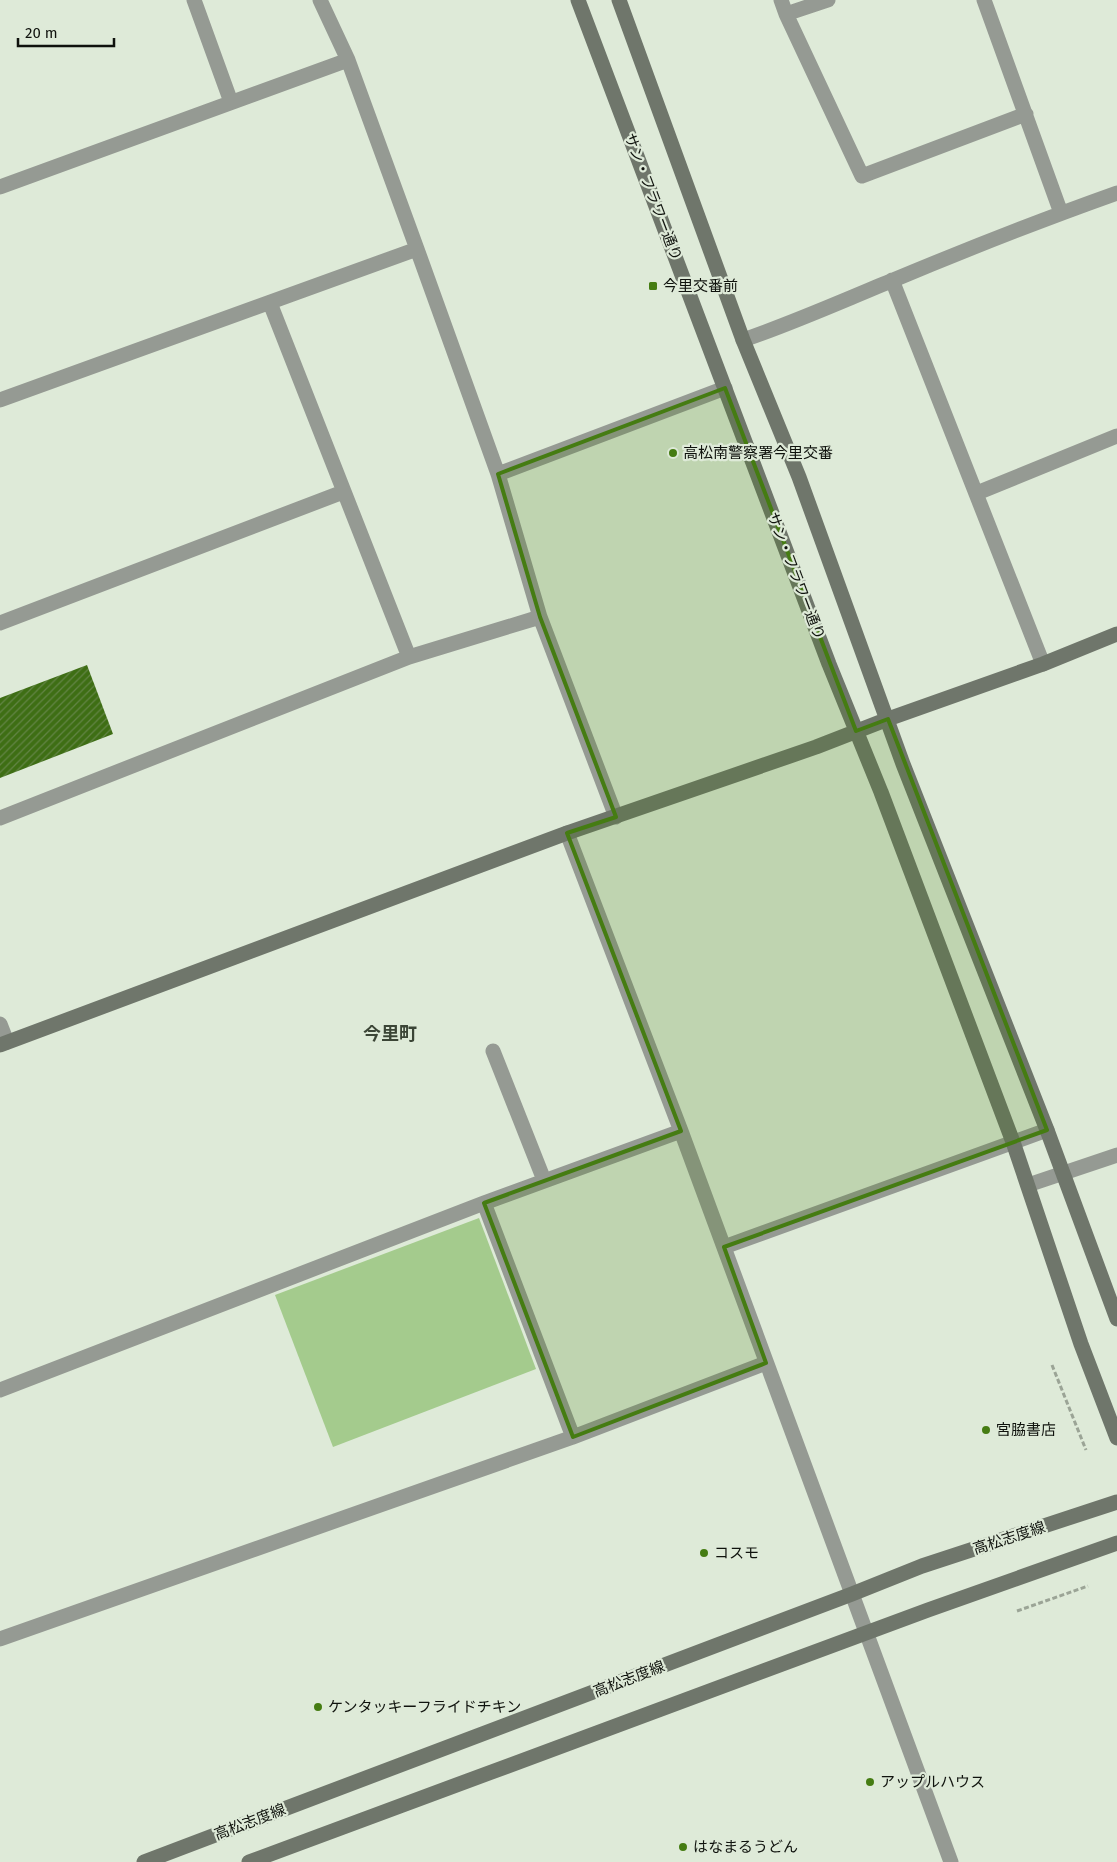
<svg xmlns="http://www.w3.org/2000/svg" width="1117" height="1862" font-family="'Fira Sans','Noto Sans JP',sans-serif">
  <defs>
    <pattern id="building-hatch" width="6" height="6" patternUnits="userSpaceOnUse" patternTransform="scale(1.25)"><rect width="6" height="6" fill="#3e6e14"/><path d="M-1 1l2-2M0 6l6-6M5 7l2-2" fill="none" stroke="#628445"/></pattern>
  </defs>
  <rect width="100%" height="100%" fill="#deead8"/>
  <!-- park -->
  <path fill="#a4cb8d" d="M 479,1218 L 536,1369 L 333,1447 L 275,1295 Z"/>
  <!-- building -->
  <path fill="url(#building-hatch)" d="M 87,665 L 113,734 L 0,778 L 0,698 Z"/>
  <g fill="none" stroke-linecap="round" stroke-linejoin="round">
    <!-- path -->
    <path stroke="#9ba496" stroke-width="3" stroke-dasharray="5 2.5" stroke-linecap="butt" d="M 1052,1365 L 1086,1450
      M 1017,1611 L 1088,1586"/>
    <!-- street -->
    <path stroke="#959a93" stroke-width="15" d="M 194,0 L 231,102
      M 320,0 L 348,60 L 417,249 L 498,474 L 540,617 L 616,817
      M 781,0 L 786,14 L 862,176 L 1026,114
      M 984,0 L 1061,213
      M 786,14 L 828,0
      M 0,187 L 348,60
      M 892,280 L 1043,664
      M 270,303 L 409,657
      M 743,340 C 793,323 842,301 891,281 C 965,250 1041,220 1117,193
      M 0,400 L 417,249
      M 498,474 L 725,388
      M 977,493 L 1117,436
      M 0,623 L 343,492
      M 0,818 L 409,657 L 540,617
      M 567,833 L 681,1131 L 951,1862
      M 0,1024 L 7,1042
      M 493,1051 L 544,1180
      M 1028,1185 L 1117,1155
      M 484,1203 L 573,1437
      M 724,1247 L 1047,1130
      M 0,1390 L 484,1203 L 681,1131
      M 0,1639 L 573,1437 L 766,1363"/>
    <!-- secondary -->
    <path stroke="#6f766b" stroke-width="15" d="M 578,0 L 829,664 L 881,792 L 1013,1142 L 1081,1344 L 1117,1438
      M 619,0 L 743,340 L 799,477 L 903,764 L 1047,1130 L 1117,1319
      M 0,1045 L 567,833 L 816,747 L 888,719 L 1043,664 L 1117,634
      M 144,1862 L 852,1594 L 922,1566 L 1117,1502
      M 249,1862 L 928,1610 L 1117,1543"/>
  </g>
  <!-- marked area -->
  <path fill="#457c12" fill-opacity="0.2" stroke="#457c12" stroke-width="4" stroke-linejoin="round" d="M 725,388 L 856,731 L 888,719 L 1047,1130 L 724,1247 L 766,1363 L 573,1437 L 484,1203 L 681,1131 L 567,833 L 616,817 L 540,617 L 498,474 Z"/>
  <!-- markers -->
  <g fill="#457c12" stroke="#deead8" stroke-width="2">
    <rect x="648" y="281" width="10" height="10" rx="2.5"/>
    <circle cx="673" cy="453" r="5"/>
    <circle cx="986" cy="1430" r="5"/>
    <circle cx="704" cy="1553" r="5"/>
    <circle cx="318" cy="1707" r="5"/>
    <circle cx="870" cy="1782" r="5"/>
    <circle cx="683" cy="1847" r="5"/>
  </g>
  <g text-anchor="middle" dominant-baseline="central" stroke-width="4.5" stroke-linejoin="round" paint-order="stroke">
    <!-- street labels -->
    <g font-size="15" fill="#0f120d" stroke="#deead8">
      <text transform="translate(653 197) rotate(69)">サン・フラワー通り</text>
      <text transform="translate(796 576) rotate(69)">サン・フラワー通り</text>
      <text transform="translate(1009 1538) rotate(-18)">高松志度線</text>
      <text transform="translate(629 1679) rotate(-21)">高松志度線</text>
      <text transform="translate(250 1822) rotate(-21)">高松志度線</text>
    </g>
    <!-- poi labels -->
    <g font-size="15" fill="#0f120d" stroke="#deead8" text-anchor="start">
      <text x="663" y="286">今里交番前</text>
      <text x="683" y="453">高松南警察署今里交番</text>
      <text x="996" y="1430">宮脇書店</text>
      <text x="714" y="1553">コスモ</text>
      <text x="328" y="1707">ケンタッキーフライドチキン</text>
      <text x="880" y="1782">アップルハウス</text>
      <text x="693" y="1847">はなまるうどん</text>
    </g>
    <!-- quarter labels -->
    <g font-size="18" font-weight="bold" fill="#3b4536" stroke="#deead8">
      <text x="390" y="1034">今里町</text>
    </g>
  </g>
  <!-- scale -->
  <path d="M18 38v8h96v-8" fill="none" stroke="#0f120d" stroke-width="2.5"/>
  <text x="25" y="38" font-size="15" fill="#0f120d" stroke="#deead8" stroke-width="4" paint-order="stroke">20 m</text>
</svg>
